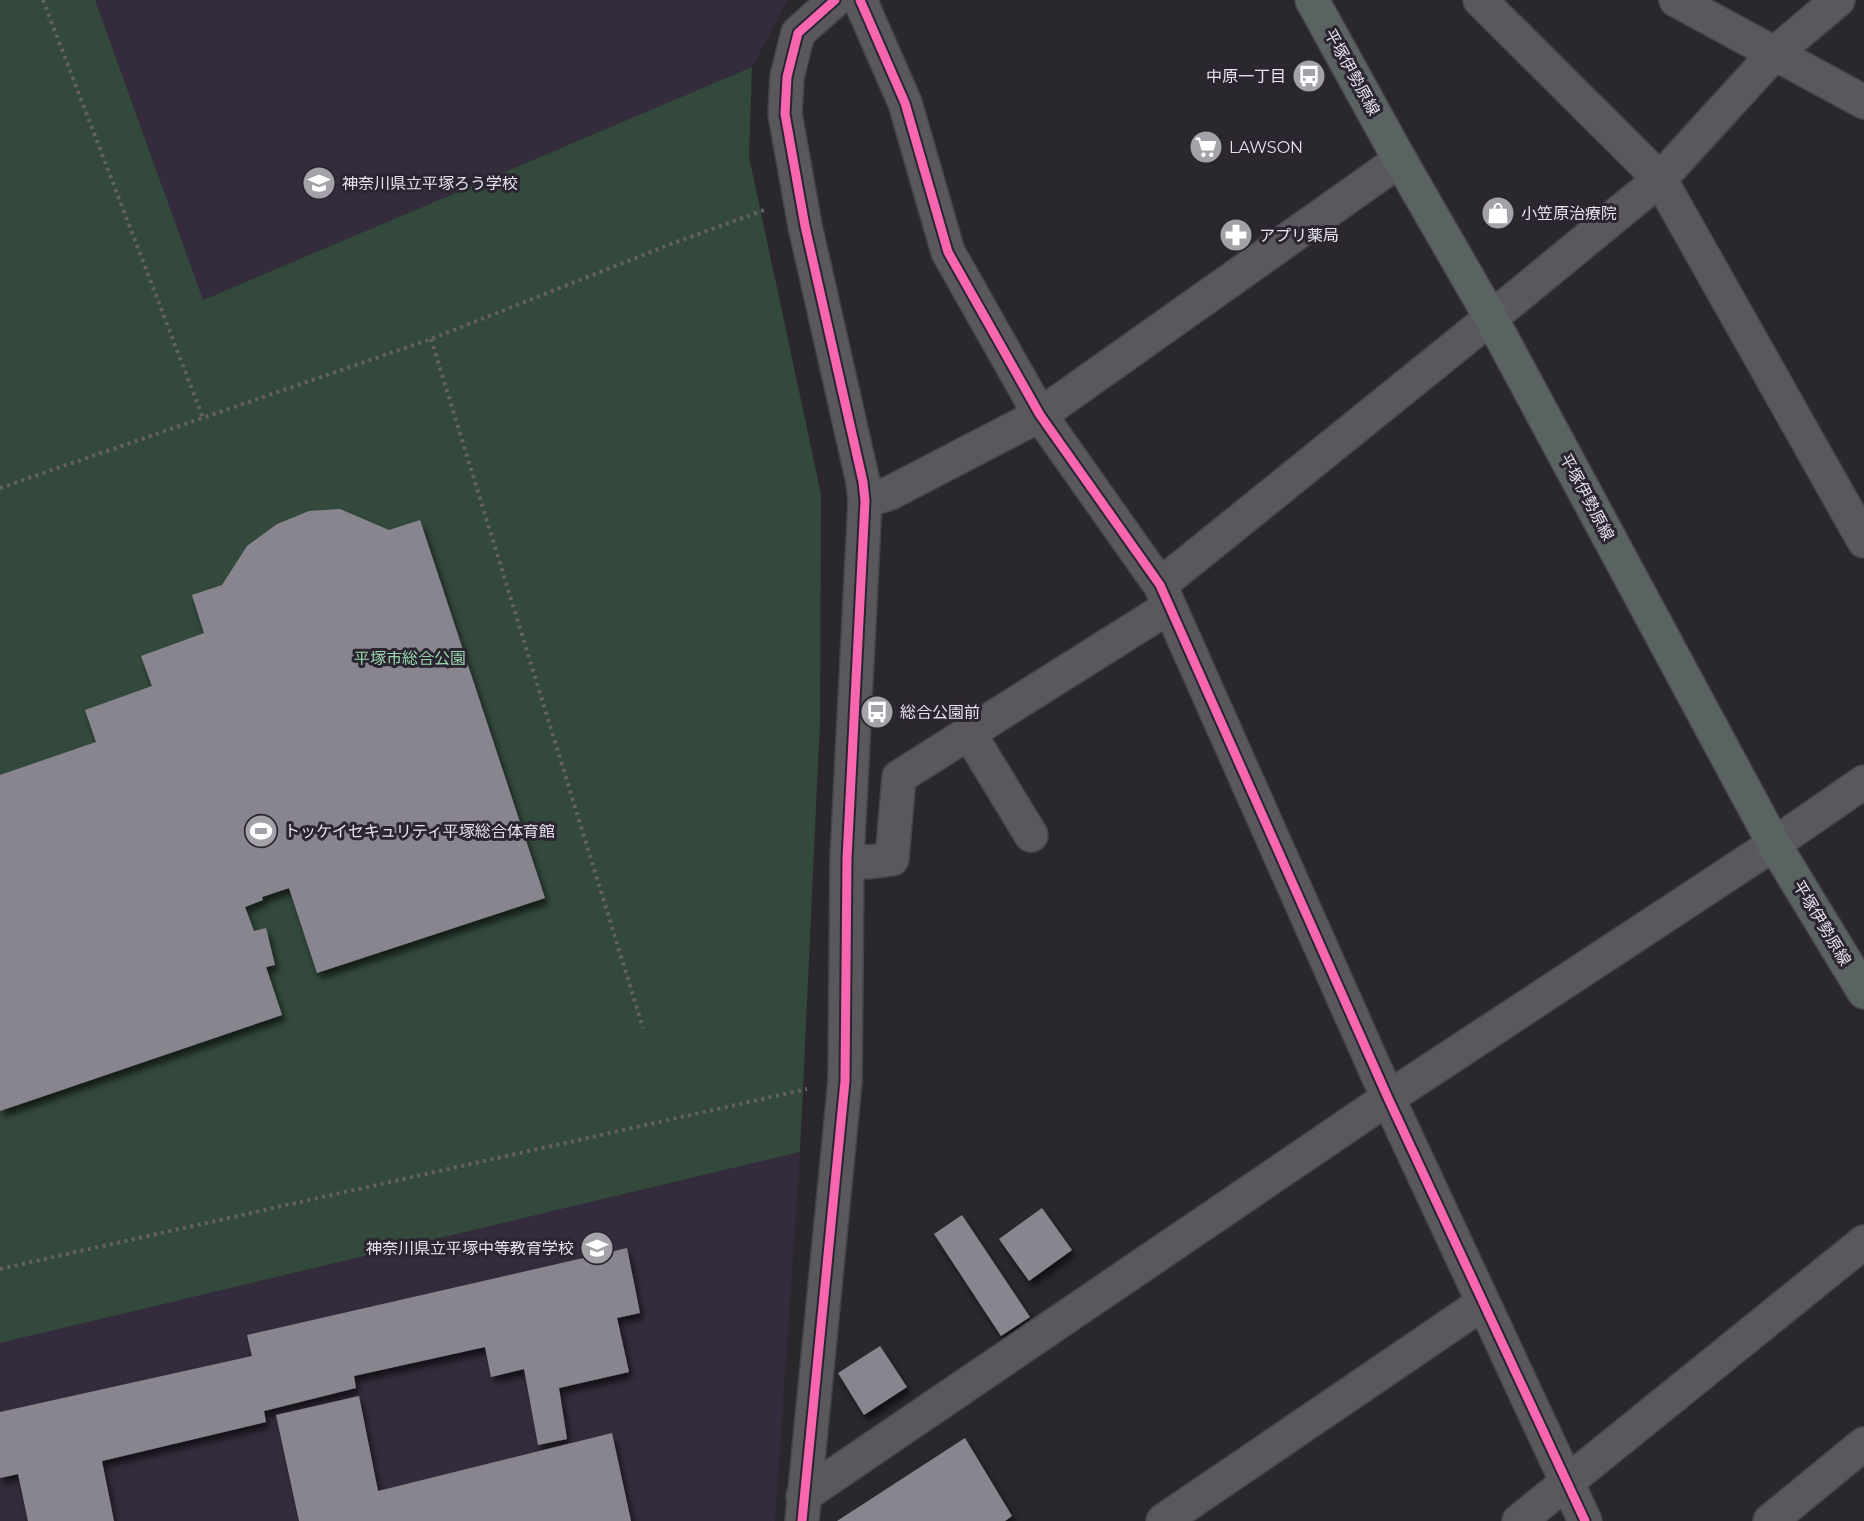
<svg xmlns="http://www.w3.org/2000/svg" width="1864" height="1521" font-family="Montserrat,'Noto Sans JP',sans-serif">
  <defs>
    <filter id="shadow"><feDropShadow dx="3.5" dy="6" stdDeviation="3" flood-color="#0009"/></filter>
  </defs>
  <rect width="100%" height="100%" fill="#2a282d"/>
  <!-- built -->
  <path fill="#342c3c" d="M 95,0 L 788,0 L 752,67 L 202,300 Z
    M 800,1152 L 775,1521 L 0,1521 L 0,1343 Z"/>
  <!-- green -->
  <path fill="#33493b" d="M 0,0 L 95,0 L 203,300 L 752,67 L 749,157 L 821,494 L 820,722 L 800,1152 L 0,1343 Z"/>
  <!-- building -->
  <path fill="#89858e" filter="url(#shadow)" d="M 340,509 L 389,530 L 420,520 L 545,898 L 317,973 L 289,888 L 262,897 L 263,900 L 245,907 L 254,931 L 266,928 L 275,965 L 266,967 L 282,1015 L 0,1111 L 0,775 L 96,742 L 85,710 L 152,686 L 141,656 L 204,633 L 192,595 L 222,585 L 247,546 L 277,524 L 309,511 Z
    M 1042,1208 L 1072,1250 L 1029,1281 L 999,1239 Z
    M 962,1215 L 1030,1317 L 1001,1336 L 934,1234 Z
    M 627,1248 L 640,1313 L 617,1318 L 629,1372 L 559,1388 L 567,1439 L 538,1445 L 524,1369 L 491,1377 L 485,1347 L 354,1376 L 356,1388 L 264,1411 L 266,1422 L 102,1461 L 114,1521 L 28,1521 L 18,1474 L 0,1478 L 0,1412 L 252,1356 L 247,1335 Z
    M 880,1346 L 907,1387 L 864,1415 L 838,1373 Z
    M 359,1396 L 378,1491 L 612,1433 L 631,1521 L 299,1521 L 276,1415 Z
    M 965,1438 L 1012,1516 L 1005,1521 L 837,1521 Z"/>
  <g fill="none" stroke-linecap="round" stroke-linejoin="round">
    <!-- minor casing -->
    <g stroke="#454349" stroke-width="36">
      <path id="minor" d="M 860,0 L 905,103 L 948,252 L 1040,415 L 1160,585 L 1388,1098 L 1585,1521
        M 1480,0 L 1660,179 L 1864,541
        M 1676,0 L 1864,102
        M 865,501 L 890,493 L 1040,415 L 1400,160
        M 1160,585 L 1524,291 L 1660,179 L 1774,54 L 1838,0
        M 969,733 L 1031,835
        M 847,859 L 869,862 L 892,859 L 899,777 L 1169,607
        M 803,1496 L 1388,1098 L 1774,844 L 1864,782
        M 802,1521 L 845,1081 L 847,859 L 865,501 L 863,482 L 805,226 L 785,114 L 787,77 L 798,33 L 835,0
        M 1163,1521 L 1483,1303
        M 1519,1521 L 1864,1242
        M 1770,1521 L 1864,1444"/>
    </g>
    <!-- major casing -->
    <g stroke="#454349" stroke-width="36">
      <path id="major" d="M 1312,0 L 1400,160 L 1491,318 L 1774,844 L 1864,992"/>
    </g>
    <!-- path -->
    <path stroke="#636165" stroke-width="4" stroke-dasharray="3 4.5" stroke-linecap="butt" d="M 43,0 L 203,418
      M 431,339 L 643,1028
      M 0,488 L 431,339 L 671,244 L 767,209
      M 0,1269 L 807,1089"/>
    <!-- minor -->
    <use href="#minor" stroke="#5a585d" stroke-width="33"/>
    <!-- major -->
    <use href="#major" stroke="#5a6362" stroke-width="33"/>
    <!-- cycleway casing -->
    <g stroke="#2a2530" stroke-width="13">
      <path id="cycleway" d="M 860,0 L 905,103 L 948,252 L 1040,415 L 1160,585 L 1388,1098 L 1585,1521
        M 802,1521 L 845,1081 L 847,859 L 865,501 L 863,482 L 805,226 L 785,114 L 787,77 L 798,33 L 835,0"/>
    </g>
    <!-- cycleway -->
    <use href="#cycleway" stroke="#f766af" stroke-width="9"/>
  </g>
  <!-- icons -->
  <defs>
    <g id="bus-disc" transform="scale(1.725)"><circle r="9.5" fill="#a4a2a8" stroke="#2a2530"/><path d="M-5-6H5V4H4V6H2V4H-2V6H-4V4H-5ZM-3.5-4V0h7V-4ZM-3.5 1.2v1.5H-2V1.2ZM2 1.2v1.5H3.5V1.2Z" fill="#fff"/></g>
    <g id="supermarket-disc" transform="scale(1.725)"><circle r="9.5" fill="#a4a2a8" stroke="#2a2530"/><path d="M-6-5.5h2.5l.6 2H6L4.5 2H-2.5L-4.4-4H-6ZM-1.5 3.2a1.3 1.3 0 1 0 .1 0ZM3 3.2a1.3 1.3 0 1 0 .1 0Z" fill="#fff"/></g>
    <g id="school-disc" transform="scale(1.725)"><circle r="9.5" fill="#a4a2a8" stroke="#2a2530"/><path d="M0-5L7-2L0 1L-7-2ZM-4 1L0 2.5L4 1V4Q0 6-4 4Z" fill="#fff"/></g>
    <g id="shop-disc" transform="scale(1.725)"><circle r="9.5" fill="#a4a2a8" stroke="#2a2530"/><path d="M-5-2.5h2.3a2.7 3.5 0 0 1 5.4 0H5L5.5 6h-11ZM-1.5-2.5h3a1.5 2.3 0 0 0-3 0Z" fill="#fff"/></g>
    <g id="pharmacy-disc" transform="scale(1.725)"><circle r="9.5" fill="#a4a2a8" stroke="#2a2530"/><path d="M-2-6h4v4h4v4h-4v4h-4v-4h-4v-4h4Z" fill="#fff"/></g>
    <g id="stadium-disc" transform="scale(1.725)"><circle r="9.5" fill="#a4a2a8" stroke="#2a2530"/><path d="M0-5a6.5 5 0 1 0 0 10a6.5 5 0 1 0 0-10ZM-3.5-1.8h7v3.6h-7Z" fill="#fff"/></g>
  </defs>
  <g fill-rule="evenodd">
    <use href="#bus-disc" x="1309" y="76"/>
    <use href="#supermarket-disc" x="1206" y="147"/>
    <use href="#school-disc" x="319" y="183"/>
    <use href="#shop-disc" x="1498" y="213"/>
    <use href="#pharmacy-disc" x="1236" y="235"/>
    <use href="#bus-disc" x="877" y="712"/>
    <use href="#stadium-disc" x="261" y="831"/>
    <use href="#school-disc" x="597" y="1248"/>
  </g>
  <g text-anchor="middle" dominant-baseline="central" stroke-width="6" stroke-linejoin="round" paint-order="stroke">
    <!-- street labels -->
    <g font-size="16" fill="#e6e3eb" stroke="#2a2530">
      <text transform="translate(1352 72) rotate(61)">平塚伊勢原線</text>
      <text transform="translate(1587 497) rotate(62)">平塚伊勢原線</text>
      <text transform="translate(1822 923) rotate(59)">平塚伊勢原線</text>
    </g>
    <!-- poi labels -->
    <g font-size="16" fill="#e6e3eb" stroke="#2a2530" text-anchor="start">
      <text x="1286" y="76" text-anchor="end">中原一丁目</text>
      <text x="1229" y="147">LAWSON</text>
      <text x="342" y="183">神奈川県立平塚ろう学校</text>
      <text x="1521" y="213">小笠原治療院</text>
      <text x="1259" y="235">アプリ薬局</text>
      <text x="900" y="712">総合公園前</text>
      <text x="284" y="831">トッケイセキュリティ平塚総合体育館</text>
      <text x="574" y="1248" text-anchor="end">神奈川県立平塚中等教育学校</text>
    </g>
    <!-- park labels -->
    <g font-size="16" fill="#99d8af" stroke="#2a2530">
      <text x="410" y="658">平塚市総合公園</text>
    </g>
  </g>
</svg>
